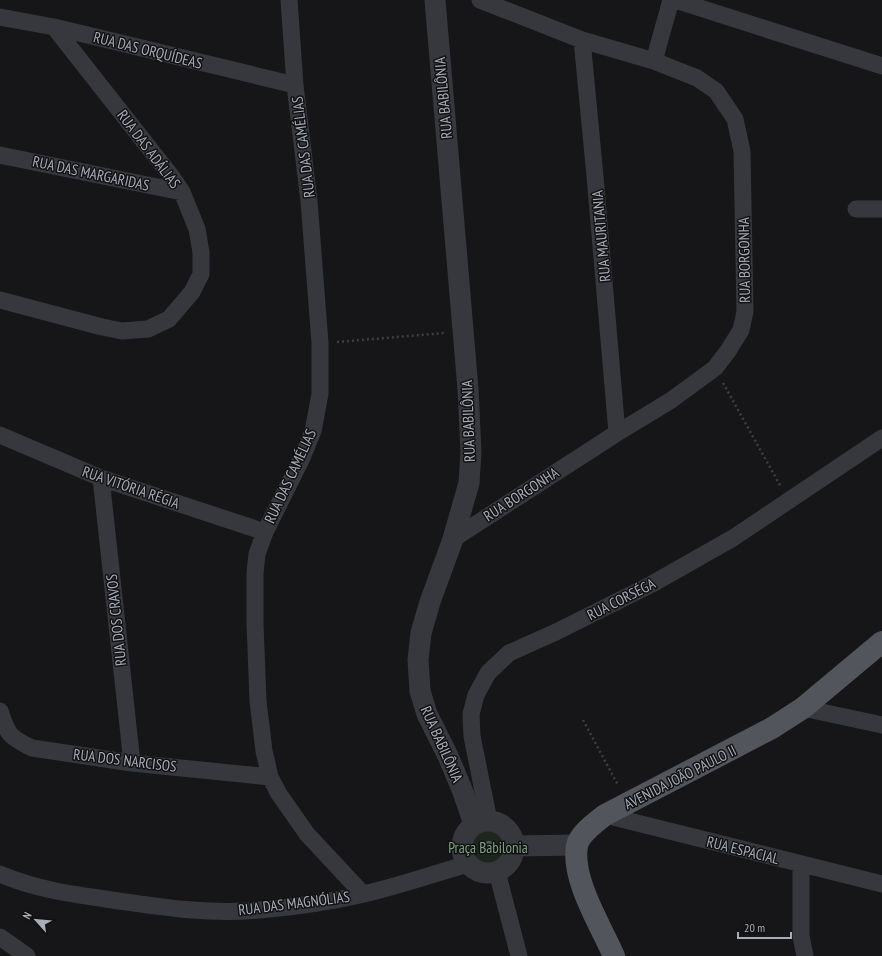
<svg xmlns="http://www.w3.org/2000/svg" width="882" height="956" font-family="'PT Sans Narrow',sans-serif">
  <rect width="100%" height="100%" fill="#161618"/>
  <!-- green -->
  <path fill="#1e261f" d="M 497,823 C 508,829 512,835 512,847 C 513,891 438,873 470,828 Z"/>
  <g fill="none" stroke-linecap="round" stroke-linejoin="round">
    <!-- path -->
    <path stroke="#3d3f44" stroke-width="2.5" stroke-dasharray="2 3" stroke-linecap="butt" d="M 337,342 L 445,333
      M 723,383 L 781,487
      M 583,720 L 618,785"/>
    <!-- minor -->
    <path stroke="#37383d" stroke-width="17" d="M 289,0 L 295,85 L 309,201 L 320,343 L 320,394 L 313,431 L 301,460 L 265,532 L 257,554 L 255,573 L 255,623 L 258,701 L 264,751 L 270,777 L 279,794 L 307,834 L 363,894
      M 675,0 L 882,66
      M 0,17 L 54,27 L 295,85
      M 582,40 L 595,176 L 617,433
      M 654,61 L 671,0
      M 0,155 L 182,192
      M 856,209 L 882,209
      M 0,300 L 102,327 L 122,331 L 148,329 L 169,319 L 192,292 L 201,274 L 201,252 L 197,229 L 182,192 L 172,177 L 54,27
      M 0,435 L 101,478 L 265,532
      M 101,478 L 132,763
      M 453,539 L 617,433 L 670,401 L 715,368 L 728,351 L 741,330 L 745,312 L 742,151 L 735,119 L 716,91 L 697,78 L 654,61 L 582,40 L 480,0
      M 803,708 L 882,725
      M 0,711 C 8,735 9,737 32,748 L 132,763 L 270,777
      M 605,815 L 882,884
      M 489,821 L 472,736 L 471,714 L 476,695 L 488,673 L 509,653 L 556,632 L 652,584 L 733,538 L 882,438
      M 801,865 L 801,936 L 805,956
      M 497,872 L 519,956
      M 0,874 C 38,890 72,894 112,900 C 160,907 210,915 259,910 C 293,907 330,902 364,894 C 399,886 433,874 468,864
      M 0,937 L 27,956"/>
    <!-- tertiary -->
    <path stroke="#37383d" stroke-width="21" d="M 435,0 L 468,389 L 471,452 L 469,483 L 453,539 L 430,602 L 421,633 L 418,660 L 420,691 L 427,714 L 448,756 L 463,792 L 474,824
      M462 847a26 26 0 1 1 52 0a26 26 0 1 1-52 0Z
      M 514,846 L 577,845"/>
    <!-- primary -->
    <path stroke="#53555c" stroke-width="22" d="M 614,956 C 601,926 571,879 577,846 C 579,834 596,822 605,815 L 772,728 L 803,708 L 882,642"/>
  </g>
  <!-- trees -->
  <circle fill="#506452" cx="489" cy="847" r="6"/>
  <g text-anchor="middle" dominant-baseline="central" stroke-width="3" stroke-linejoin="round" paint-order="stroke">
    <!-- street labels -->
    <g font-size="15" fill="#a8adb8" stroke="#111113">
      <text transform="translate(148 50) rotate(14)">RUA DAS ORQUÍDEAS</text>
      <text transform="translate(443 98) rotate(-95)">RUA BABILÔNIA</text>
      <text transform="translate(303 147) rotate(-97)">RUA DAS CAMÉLIAS</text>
      <text transform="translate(149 149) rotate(53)">RUA DAS ADÁLIAS</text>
      <text transform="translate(91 173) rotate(12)">RUA DAS MARGARIDAS</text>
      <text transform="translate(601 236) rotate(-95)">RUA MAURITANIA</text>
      <text transform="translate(744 260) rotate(-91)">RUA BORGONHA</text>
      <text transform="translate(468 421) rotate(-92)">RUA BABILÔNIA</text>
      <text transform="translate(290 476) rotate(-65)">RUA DAS CAMÉLIAS</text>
      <text transform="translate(131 487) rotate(19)">RUA VITÓRIA RÉGIA</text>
      <text transform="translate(521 494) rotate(-33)">RUA BORGONHA</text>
      <text transform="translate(621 599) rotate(-27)">RUA CORSÉGA</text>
      <text transform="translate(116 620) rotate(-96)">RUA DOS CRAVOS</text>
      <text transform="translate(442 744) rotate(66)">RUA BABILÔNIA</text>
      <text transform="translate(125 760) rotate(7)">RUA DOS NARCISOS</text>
      <text transform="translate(680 777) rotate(-27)">AVENIDA JOÃO PAULO II</text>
      <text transform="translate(743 850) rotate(14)">RUA ESPACIAL</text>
      <text transform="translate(294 903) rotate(-7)">RUA DAS MAGNÓLIAS</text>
    </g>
    <!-- park labels -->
    <g font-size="15" fill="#7fa381" stroke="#111113">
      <text x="488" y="847">Praça Babilonia</text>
    </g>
  </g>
  <!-- north arrow -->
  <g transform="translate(36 920) rotate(297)" stroke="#111113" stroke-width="3" paint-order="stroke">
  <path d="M0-3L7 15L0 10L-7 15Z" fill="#a8adb8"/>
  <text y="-6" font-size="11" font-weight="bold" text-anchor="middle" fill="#a8adb8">N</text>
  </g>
  <!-- scale -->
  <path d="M738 932v6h53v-6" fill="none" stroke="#a8adb8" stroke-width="2"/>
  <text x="744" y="932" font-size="12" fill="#a8adb8" stroke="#111113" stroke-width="3" paint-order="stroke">20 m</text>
</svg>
